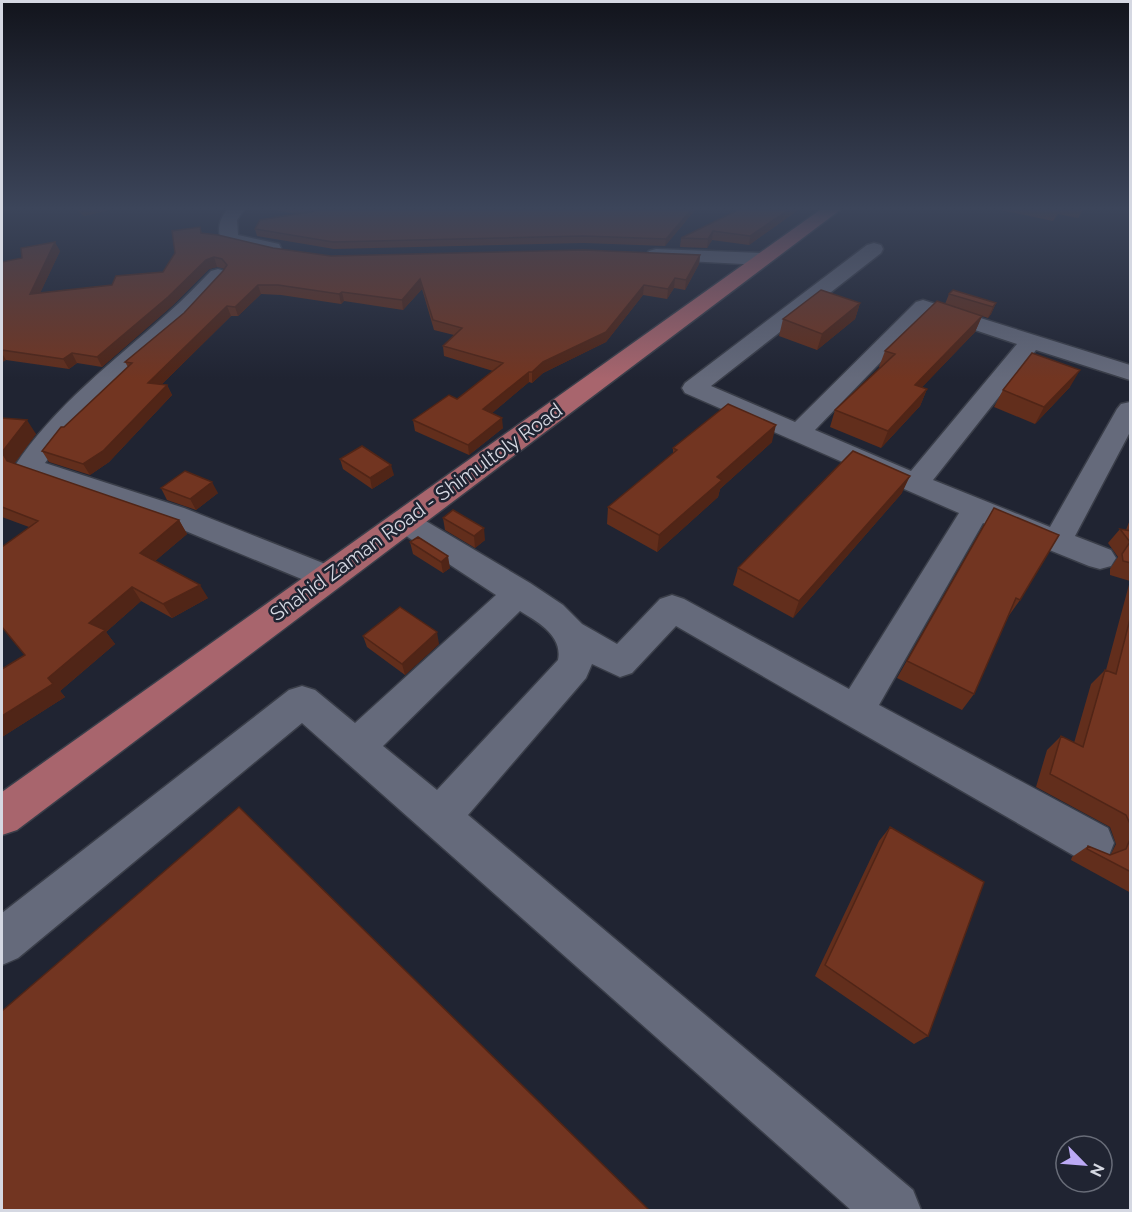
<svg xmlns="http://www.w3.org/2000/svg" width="1132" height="1212" font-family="Raleway,sans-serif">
  <rect width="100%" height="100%" fill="#202432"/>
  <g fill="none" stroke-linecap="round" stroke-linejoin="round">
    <!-- minor casing -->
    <g stroke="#3a3e49" stroke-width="3">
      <path id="minor" d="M 227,210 L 244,210 L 237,220 L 238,235 L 279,244 L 281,248 L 279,252 L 272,254 L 223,243 C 216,232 219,219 227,210 Z
        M 874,243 L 881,245 L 883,249 L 881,253 L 711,386 L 795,422 L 916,302 L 923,300 L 1130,365 L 1130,380 L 1036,350 L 933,480 L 1050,527 L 1117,409 L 1121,404 L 1130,402 L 1130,432 L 1075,536 L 1111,550 L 1116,558 L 1111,566 L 1100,569 L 1089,566 L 983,523 L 879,705 L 1108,828 L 1114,843 L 1108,858 L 1093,864 L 1078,858 L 676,626 L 632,673 L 620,677 L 592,664 L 586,678 L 468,815 L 913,1190 L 921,1210 L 851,1210 L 302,723 L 18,958 L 2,965 L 2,913 L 289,690 L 302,686 L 315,690 L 355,723 L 496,595 L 394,528 L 389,521 L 394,514 L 404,511 L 414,514 L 530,583 L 563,605 L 582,624 L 617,644 L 660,599 L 672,595 L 684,599 L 849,689 L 959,513 L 685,393 L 682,388 L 685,383 L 867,245 ZM 927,314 L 1017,344 L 911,471 L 815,430 ZM 520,611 C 538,622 563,636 558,660 L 437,790 L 383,746 Z
        M 656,249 L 762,253 L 769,255 L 772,259 L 769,263 L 762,265 L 649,259 L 646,255 L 649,251 Z
        M 218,269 L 225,271 L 228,275 L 225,279 L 186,321 L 131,368 L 73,426 L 45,463 L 184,508 L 338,569 L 343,577 L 338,585 L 327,589 L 316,585 L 164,522 L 18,473 L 14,467 C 54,406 114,361 168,313 C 183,300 197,285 211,271 Z"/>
    </g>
    <!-- major casing -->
    <g stroke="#3a3e49" stroke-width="3">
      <path id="major" d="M 820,210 L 840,210 L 17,830 L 2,835 L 2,792 Z"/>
    </g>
    <!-- minor -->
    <use href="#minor" fill="#656a7b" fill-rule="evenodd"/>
    <!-- major -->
    <use href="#major" fill="#a8656d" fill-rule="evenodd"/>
  </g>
  <!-- wall -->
  <path fill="#622e1c" d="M 77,210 L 109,210 L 84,216 Z
    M 275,210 L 695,210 L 665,246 L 584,243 L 334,249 L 257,236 L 255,229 L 297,214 Z
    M 798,210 L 749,245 L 712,240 L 707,248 L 680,247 L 681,238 Z
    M 1000,210 L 1083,210 L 1078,218 L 1058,214 L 1053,221 Z
    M 200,227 L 202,234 L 273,248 L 331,256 L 700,255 L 699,264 L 685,290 L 674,288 L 667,299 L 643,295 L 606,342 L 543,373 L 532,383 L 529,382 L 492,413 L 503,428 L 469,455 L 415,431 L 413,420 L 457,399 L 493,371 L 444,356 L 443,346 L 454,335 L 434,330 L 422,289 L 403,310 L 344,301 L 341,304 L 281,295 L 261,294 L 238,316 L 231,316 L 162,384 L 167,385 L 172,395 L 109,462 L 90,475 L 49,462 L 42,451 L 64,427 L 128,367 L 125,362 L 184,313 L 225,269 L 217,267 L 209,269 L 172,306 L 102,367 L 77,363 L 69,369 L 6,360 L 2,362 L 2,262 L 60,251 L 40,293 L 112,285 L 163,272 Z
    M 949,294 L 996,303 L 991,314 L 988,318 L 982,316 L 975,332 L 922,387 L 927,389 L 920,406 L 881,448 L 830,427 L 835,410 L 880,368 L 879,367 L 885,351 L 945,304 Z
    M 860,303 L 855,319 L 817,350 L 779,336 L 783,319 Z
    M 1070,387 L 1035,424 L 994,407 L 1003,390 Z
    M 2,418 L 36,434 L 14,464 L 179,520 L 187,534 L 155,561 L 208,598 L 172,618 L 141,601 L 106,632 L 115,644 L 60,691 L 65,697 L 2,737 L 2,669 L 25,655 L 29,527 L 2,517 Z
    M 772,442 L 720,489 L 718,497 L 657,552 L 607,524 L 608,507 L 673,454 L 673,448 Z
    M 340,459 L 394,475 L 372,489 L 343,469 Z
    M 161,488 L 218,493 L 196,510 L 167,500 Z
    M 902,493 L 793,618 L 733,585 L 738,568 Z
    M 994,508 L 1020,600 L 1008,617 L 974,694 L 962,710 L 897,678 Z
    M 1131,517 L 1131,893 L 1071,860 L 1072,857 L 1088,846 L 1110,855 L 1111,854 L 1116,844 L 1110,827 L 1036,787 L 1047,750 L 1061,736 L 1074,743 L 1091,684 L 1105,670 L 1106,670 L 1130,581 L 1110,575 L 1110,569 L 1118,557 L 1108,543 L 1120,529 L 1126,530 Z
    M 443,518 L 485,540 L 475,548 L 445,530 Z
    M 410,542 L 450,568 L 443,573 L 413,554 Z
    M 363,636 L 439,644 L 405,675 L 367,647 Z
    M 890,827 L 928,1036 L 914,1044 L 815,976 L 879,841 Z"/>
  <!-- shaded-wall -->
  <path fill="#502517" d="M 2,210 L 11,210 L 2,212 Z
    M 81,210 L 109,210 L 84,216 Z
    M 691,210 L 695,210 L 665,246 L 666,239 Z
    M 788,210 L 798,210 L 749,245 L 750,236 Z
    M 713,231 L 712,240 L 707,248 L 708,239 Z
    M 55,242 L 60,251 L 35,304 L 30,294 Z
    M 700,255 L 699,264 L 685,290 L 686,280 Z
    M 214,257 L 217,267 L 209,269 L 172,306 L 102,367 L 97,357 L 206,260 Z
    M 675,278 L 674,288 L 667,299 L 668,289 Z
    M 420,279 L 422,289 L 403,310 L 402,300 Z
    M 258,285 L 261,294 L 238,316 L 235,307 Z
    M 644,285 L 643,295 L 606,342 L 543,373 L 532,383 L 532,372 L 543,362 Z
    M 342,292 L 344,301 L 341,304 L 339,294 Z
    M 860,303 L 855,319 L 817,350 L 822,334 Z
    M 996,303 L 991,314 L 988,318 L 993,307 Z
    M 227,306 L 231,316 L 153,393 L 148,383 Z
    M 982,316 L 975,332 L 908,402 L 915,385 Z
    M 2,353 L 6,360 L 2,362 Z
    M 72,353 L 77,363 L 69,369 L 63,359 Z
    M 1080,370 L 1070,387 L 1035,424 L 1044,407 Z
    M 529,372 L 529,382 L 484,420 L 483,409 Z
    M 167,385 L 172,395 L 109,462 L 90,475 L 83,464 Z
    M 927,389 L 920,406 L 881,448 L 888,431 Z
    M 502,418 L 503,428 L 469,455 L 468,445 Z
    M 27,420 L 36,434 L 12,466 L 7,461 L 2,452 Z
    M 776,425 L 772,442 L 720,489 L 718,497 L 657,552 L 659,535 L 717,477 Z
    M 391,465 L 394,475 L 372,489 L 370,478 Z
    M 910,476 L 902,493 L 793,618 L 799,601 Z
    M 212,482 L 218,493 L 196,510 L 190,499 Z
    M 179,520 L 187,534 L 148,567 L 140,553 Z
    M 484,528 L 485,540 L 475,548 L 474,536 Z
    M 448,556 L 450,568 L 443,573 L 441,562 Z
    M 200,585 L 208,598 L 172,618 L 163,604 Z
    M 132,587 L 141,601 L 106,632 L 115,644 L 60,691 L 65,697 L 2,737 L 2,716 L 48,678 L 89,623 Z
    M 437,632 L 439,644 L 405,675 L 402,664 Z"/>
  <!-- building -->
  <path fill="#723521" stroke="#502517" stroke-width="1.5" d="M 307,210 L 691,210 L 666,239 L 584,236 L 333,242 L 255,229 L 260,220 L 315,211 Z
    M 738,210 L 788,210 L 750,236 L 713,231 L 708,239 L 681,238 Z
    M 200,227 L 201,233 L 218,235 L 273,248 L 331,256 L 584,250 L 700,255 L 686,280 L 675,278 L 668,289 L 644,285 L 606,332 L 543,362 L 532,372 L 529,372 L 483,409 L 502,418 L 468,445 L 413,420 L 449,395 L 457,399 L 503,363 L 443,346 L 462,328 L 433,320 L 420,279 L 402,300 L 342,292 L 339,294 L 278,285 L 258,285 L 235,307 L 227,306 L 148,383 L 167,385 L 103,451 L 83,464 L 42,451 L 61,427 L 64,427 L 132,363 L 125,362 L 184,313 L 223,271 L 227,265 L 222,259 L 214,257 L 206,260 L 168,297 L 97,357 L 72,353 L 63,359 L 2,350 L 2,262 L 22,258 L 21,248 L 55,242 L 30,294 L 112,285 L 116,276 L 163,272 L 175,253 L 172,231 Z
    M 821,290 L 860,303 L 822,334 L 783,319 Z
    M 953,290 L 996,303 L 993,307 L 949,294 Z
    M 937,301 L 982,316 L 915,385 L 927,389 L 888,431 L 835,410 L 895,354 L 885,351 Z
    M 1032,353 L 1080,370 L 1044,407 L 1003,390 Z
    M 728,404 L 776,425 L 717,477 L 722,480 L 659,535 L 608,507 L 677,450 L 673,448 Z
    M 2,418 L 27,420 L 2,452 L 7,461 L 179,520 L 140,553 L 200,585 L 163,604 L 132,587 L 89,623 L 105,630 L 48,678 L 53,684 L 2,716 L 2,669 L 25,655 L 2,627 L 2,547 L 38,521 L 2,507 Z
    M 362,446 L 391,465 L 370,478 L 340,459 Z
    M 853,451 L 910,476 L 799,601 L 738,568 Z
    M 185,471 L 212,482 L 190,499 L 161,488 Z
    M 994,508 L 1059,535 L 1020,600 L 1016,598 L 974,694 L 907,661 Z
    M 453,510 L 484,528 L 474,536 L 443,518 Z
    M 1120,529 L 1131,531 L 1131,563 L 1123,561 L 1122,554 L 1130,542 Z
    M 418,537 L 448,556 L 441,562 L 410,542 Z
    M 400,607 L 437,632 L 402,664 L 363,636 Z
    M 1131,615 L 1131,826 L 1126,815 L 1050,774 L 1061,736 L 1083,747 L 1105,670 L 1116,674 Z
    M 239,807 L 649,1210 L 2,1210 L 2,1011 Z
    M 890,827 L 984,882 L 928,1036 L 825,965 Z
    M 1131,837 L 1131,872 L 1087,849 L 1088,846 L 1110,855 L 1126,849 Z"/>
  <!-- sky -->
  <linearGradient id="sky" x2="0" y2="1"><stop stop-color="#12141c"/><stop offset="0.55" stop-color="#3c455a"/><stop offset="1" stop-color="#3c455a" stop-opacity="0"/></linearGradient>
  <rect width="1132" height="379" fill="url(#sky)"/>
  <g text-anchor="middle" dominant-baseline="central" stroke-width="5" stroke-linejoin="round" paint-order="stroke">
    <!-- street labels -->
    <g font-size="20" fill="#d5d8e2" stroke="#202432">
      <text transform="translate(416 512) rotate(-36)">Shahid Zaman Road - Shimultoly Road</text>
    </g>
  </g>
  <!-- border -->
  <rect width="1132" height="1212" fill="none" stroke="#d5d8e2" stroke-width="6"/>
  <!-- north arrow -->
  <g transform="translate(1084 1164) rotate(115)"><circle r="28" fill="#202432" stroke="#686c78" stroke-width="1.5"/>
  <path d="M0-4.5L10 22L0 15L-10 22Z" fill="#bcaaf5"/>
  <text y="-9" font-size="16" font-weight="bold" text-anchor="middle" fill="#d5d8e2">N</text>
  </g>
</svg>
